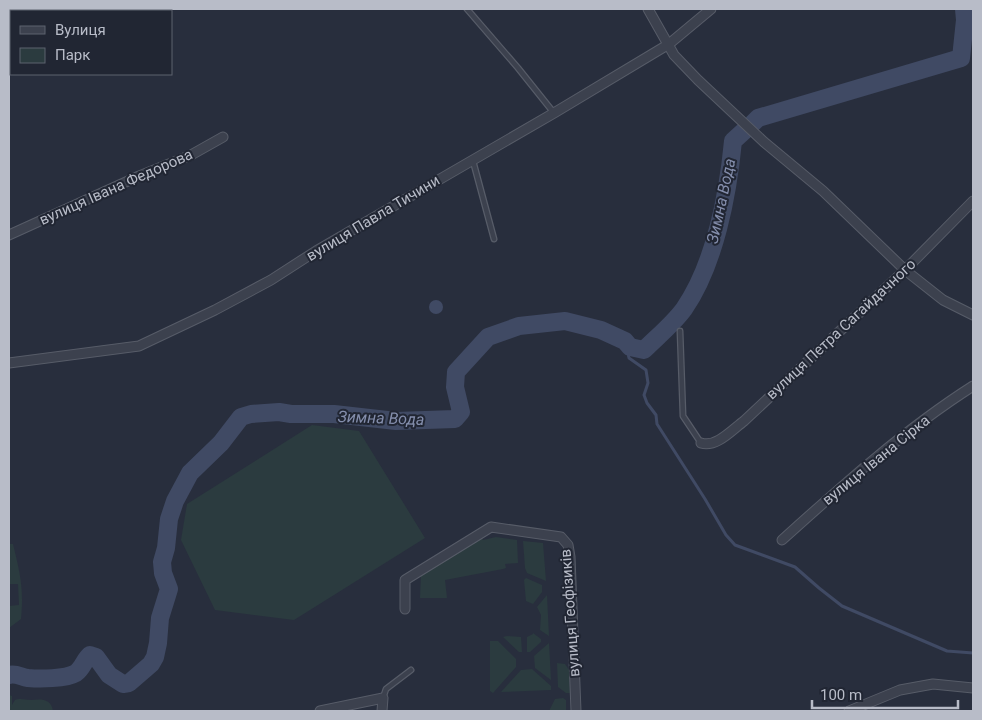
<svg xmlns="http://www.w3.org/2000/svg" width="982" height="720" font-family="Roboto,sans-serif">
  <rect width="100%" height="100%" fill="#282e3d"/>
  <!-- green -->
  <path fill="#2b3b3f" d="M 312,425 L 359,431 L 425,538 L 294,620 L 215,610 L 181,540 L 187,504 Z
    M 481,537 L 483,540 L 496,537 L 517,540 L 518,563 L 505,564 L 506,568 L 503,569 L 445,580 L 447,598 L 420,598 L 421,574 Z
    M 523,541 L 543,543 L 546,581 L 527,573 L 525,568 Z
    M 9,544 L 13,544 C 20,573 24,588 21,619 L 9,628 L 9,606 L 19,605 L 18,584 L 9,584 Z
    M 526,578 L 542,585 L 542,592 L 533,604 L 526,601 L 524,580 Z
    M 547,595 L 549,636 L 540,630 L 541,615 L 537,607 Z
    M 533,633 L 541,639 L 541,642 L 530,652 L 527,652 L 527,637 L 533,634 Z
    M 507,636 L 521,637 L 522,652 L 519,652 L 503,637 Z
    M 490,641 L 498,641 L 516,659 L 516,667 L 493,693 L 490,691 Z
    M 549,643 L 551,680 L 535,668 L 534,656 Z
    M 557,663 L 565,664 L 569,670 L 570,693 L 566,693 L 558,687 Z
    M 532,669 L 551,686 L 551,690 L 501,692 L 521,670 Z
    M 9,695 L 12,696 L 12,705 L 15,700 C 21,698 24,700 31,700 C 41,699 51,698 53,711 L 10,711 L 10,709 L 9,710 Z
    M 563,698 L 566,700 L 566,711 L 549,711 L 555,699 Z"/>
  <!-- water -->
  <path fill="#404a64" d="M429 307a7 7 0 1 1 14 0a7 7 0 1 1-14 0Z"/>
  <g fill="none" stroke-linecap="round" stroke-linejoin="round">
    <!-- stream -->
    <path stroke="#404a64" stroke-width="3" d="M 625,341 L 629,358 L 646,370 L 648,383 L 644,395 L 647,403 L 656,415 L 657,424 L 705,499 L 726,535 L 735,545 L 795,567 L 819,588 L 842,606 L 947,651 L 973,653"/>
    <!-- river -->
    <path stroke="#404a64" stroke-width="18" d="M 753,123 L 758,118 L 961,58 L 965,20 L 964,9
      M 9,675 C 16,673 21,677 28,678 C 39,679 66,679 76,673 C 83,668 84,660 90,655 L 96,657 L 109,675 L 123,684 L 129,683 L 151,664 L 155,657 L 158,643 L 160,618 L 169,589 L 163,573 L 162,562 L 166,548 L 169,519 L 175,501 L 190,473 L 221,443 L 241,417 L 251,414 L 279,412 L 291,414 L 334,414 L 396,421 L 455,419 L 461,412 L 455,387 L 456,372 L 488,337 L 519,326 L 565,321 L 601,330 L 625,341 L 630,347 L 644,350 C 657,337 673,324 684,309 C 715,264 728,194 733,141 L 744,131"/>
    <!-- lane casing -->
    <g stroke="#575c68" stroke-width="7">
      <path id="lane" d="M 467,9 L 518,68 L 554,113
        M 473,161 L 494,239
        M 680,331 L 683,416 L 701,443
        M 383,698 L 386,689 L 411,670"/>
    </g>
    <!-- street casing -->
    <g stroke="#575c68" stroke-width="11">
      <path id="street" d="M 648,9 L 674,55 L 698,80 L 764,142 L 823,191 L 905,270 L 943,300 L 973,315
        M 88,11 L 94,9
        M 9,50 L 11,49
        M 9,235 L 139,176 L 191,155 L 223,137
        M 9,363 L 139,346 L 215,310 L 271,280 L 316,251 L 554,113 L 669,44 L 711,9
        M 701,443 C 716,448 732,430 744,421 L 905,270 L 973,201
        M 782,540 C 843,485 904,430 973,386
        M 405,609 L 405,580 L 491,527 L 561,537 L 568,545 L 570,557 L 576,711
        M 320,711 L 383,698 L 382,711
        M 849,711 L 900,690 L 933,684 L 973,688"/>
    </g>
    <!-- lane -->
    <use href="#lane" stroke="#3c414e" stroke-width="4.5"/>
    <!-- street -->
    <use href="#street" stroke="#3c414e" stroke-width="9"/>
  </g>
  <g text-anchor="middle" dominant-baseline="central" stroke-width="4" stroke-linejoin="round" paint-order="stroke">
    <!-- street labels -->
    <g font-size="15" fill="#b8bcc8" stroke="#212633">
      <text transform="translate(116 187) rotate(-24)">вулиця Івана Федорова</text>
      <text transform="translate(373 218) rotate(-31)">вулиця Павла Тичини</text>
      <text transform="translate(841 329) rotate(-43)">вулиця Петра Сагайдачного</text>
      <text transform="translate(876 460) rotate(-39)">вулиця Івана Сірка</text>
      <text transform="translate(570 613) rotate(-94)">вулиця Геофізиків</text>
    </g>
    <!-- water labels -->
    <g font-size="16" font-style="italic" fill="#848eac" stroke="#212633">
      <text transform="translate(721 201) rotate(-78)">Зимна Вода</text>
      <text transform="translate(381 418) rotate(2)">Зимна Вода</text>
    </g>
  </g>
  <!-- border -->
  <rect width="982" height="720" fill="none" stroke="#b8bcc8" stroke-width="20"/>
  <!-- legend -->
  <rect x="10" y="10" width="162" height="65" fill="#212633" stroke="#5d626f"/>
  <rect x="20" y="26" width="25" height="8" fill="#3c414e" stroke="#5d626f"/>
  <text x="55" y="35" font-size="15" fill="#b8bcc8">Вулиця</text>
  <rect x="20" y="48" width="25" height="15" fill="#2b3b3f" stroke="#5d626f"/>
  <text x="55" y="60" font-size="15" fill="#b8bcc8">Парк</text>
  <!-- scale -->
  <path d="M812 700v8h146v-8" fill="none" stroke="#b8bcc8" stroke-width="2.5"/>
  <text x="820" y="700" font-size="15" fill="#b8bcc8" stroke="#212633" stroke-width="4" paint-order="stroke">100 m</text>
</svg>
